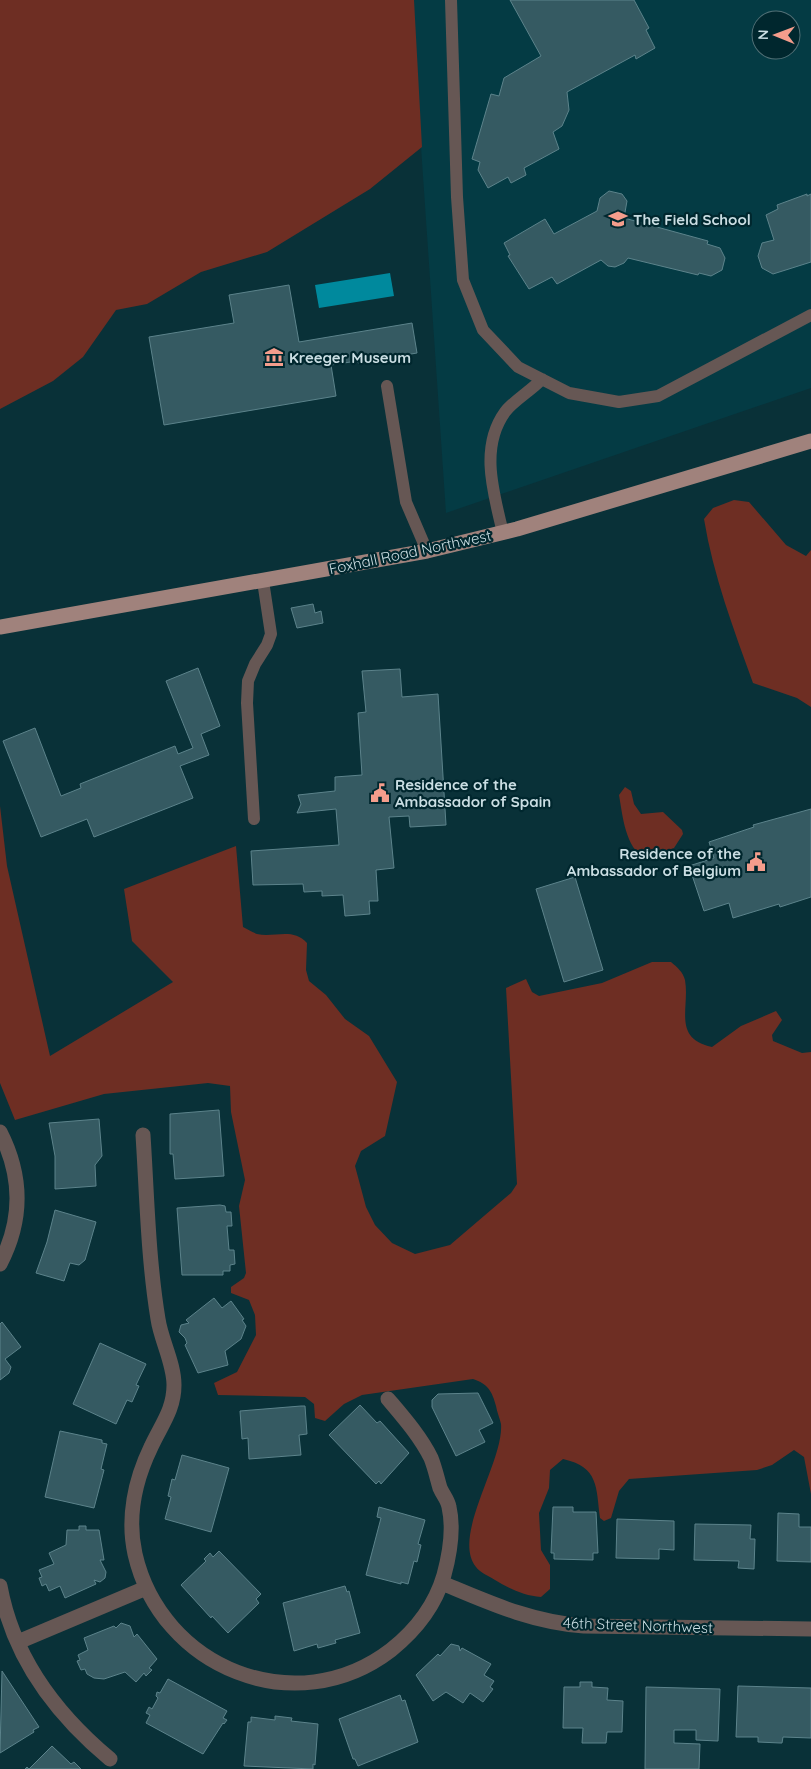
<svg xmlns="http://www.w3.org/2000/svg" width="811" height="1769" font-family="Quicksand,sans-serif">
  <rect width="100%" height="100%" fill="#093138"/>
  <!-- built -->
  <path fill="#043b44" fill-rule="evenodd" d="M 411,0 L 811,0 L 811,388 L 446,513 ZM 761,20 L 791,20 L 791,50 L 761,50 Z"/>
  <!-- green -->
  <path fill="#6e2e23" d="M 0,0 L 414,0 L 422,147 L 370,189 L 267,252 L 201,272 L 147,304 L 116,310 L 83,357 L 53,381 L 0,409 Z
    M 734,500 L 749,502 L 786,545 L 806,556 L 811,550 L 811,707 L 797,698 L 753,683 C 734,630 713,575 704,519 L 713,508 Z
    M 625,787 L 631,791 L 634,804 L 641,814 L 663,812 L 682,830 L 683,834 L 674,848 L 645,860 C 625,845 623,818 619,795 Z
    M 0,806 L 7,866 L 50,1056 L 173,982 L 132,941 L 124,889 L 236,846 L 243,927 C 247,929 252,932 257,934 C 274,938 293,927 307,943 L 306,970 L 309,981 L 326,995 L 345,1019 L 369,1036 L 397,1082 L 385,1136 L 361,1151 L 355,1166 L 366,1207 L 375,1225 L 392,1243 L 415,1254 L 450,1245 L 511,1193 L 517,1184 L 506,988 L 526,979 L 532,992 L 539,996 L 602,983 L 652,962 L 671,962 C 677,967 683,972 685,980 C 690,1008 672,1038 712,1047 L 741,1026 L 776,1011 L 782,1020 L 772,1035 L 773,1041 L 802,1053 L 811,1052 L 811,1494 L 804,1457 L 794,1450 L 772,1465 L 757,1470 L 629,1479 L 619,1491 L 611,1518 L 604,1521 L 600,1518 C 596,1487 599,1467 563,1459 L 550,1470 L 549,1488 L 539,1513 L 541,1550 L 550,1565 L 550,1589 L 541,1597 C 524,1596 508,1588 495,1580 C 489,1576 479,1572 476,1567 C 451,1536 504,1462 501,1424 C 500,1419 497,1412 496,1406 C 492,1391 488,1384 473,1379 L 362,1395 L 344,1404 L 325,1421 L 315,1418 L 314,1404 L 305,1397 L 218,1395 L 214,1383 L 237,1372 L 256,1335 L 255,1315 L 249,1300 L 231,1293 L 231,1287 L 244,1278 L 246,1273 L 239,1206 L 245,1180 L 231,1112 L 230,1086 L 208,1083 L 104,1094 L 15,1120 L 0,1083 Z"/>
  <!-- water -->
  <path fill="#00899d" d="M 390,273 L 394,296 L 319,308 L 315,285 Z"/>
  <!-- building -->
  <path fill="#355a62" stroke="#5c838b" d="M 510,0 L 634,0 L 649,28 L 646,30 L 655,48 L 636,59 L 635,55 L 567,92 L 569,110 L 562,126 L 553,132 L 559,149 L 524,168 L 526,175 L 511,183 L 508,177 L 488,188 L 478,170 L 480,162 L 472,159 L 491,94 L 499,96 L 504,78 L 541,56 Z
    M 609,191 L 622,194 L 627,201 L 624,218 L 708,241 L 707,244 L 720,248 L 725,258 L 722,270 L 711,276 L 699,273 L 698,275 L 628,258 L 624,263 L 615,267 L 608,266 L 601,260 L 557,284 L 552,277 L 529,289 L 508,256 L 510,255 L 504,243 L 545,219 L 554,234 L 597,211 L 600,198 Z
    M 807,194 L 807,196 L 811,194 L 811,262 L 773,274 L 762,268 L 758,256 L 762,243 L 774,240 L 766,215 L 778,209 L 777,205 Z
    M 289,285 L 299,342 L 412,323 L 417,353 L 358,363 L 357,361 L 331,365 L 336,396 L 164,425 L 149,337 L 234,323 L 229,295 Z
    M 313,604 L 315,613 L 321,611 L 323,623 L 297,628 L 291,608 Z
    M 198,668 L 220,726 L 201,734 L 209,755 L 180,766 L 193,798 L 94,837 L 87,819 L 41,837 L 3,741 L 35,728 L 61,796 L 81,788 L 80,784 L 175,746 L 178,754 L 193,748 L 166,681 Z
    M 400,669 L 402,697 L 438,694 L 446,825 L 410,827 L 409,816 L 389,817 L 394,868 L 376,870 L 378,901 L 369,901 L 370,914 L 345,916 L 343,895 L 322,896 L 322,891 L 304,892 L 303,884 L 253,885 L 251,851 L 339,845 L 336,809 L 297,813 L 301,804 L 298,795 L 335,791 L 335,777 L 362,775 L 358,713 L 366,712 L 362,671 Z
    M 811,809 L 811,897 L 780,907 L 779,904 L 733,918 L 729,903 L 704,911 L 689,866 L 714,858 L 709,842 L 754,827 L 753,825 Z
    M 575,877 L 603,970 L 564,982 L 536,889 Z
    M 219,1110 L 224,1176 L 175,1179 L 173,1154 L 170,1154 L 170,1114 Z
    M 99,1119 L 102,1156 L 95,1165 L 96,1186 L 55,1189 L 55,1156 L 49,1123 Z
    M 220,1205 L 225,1206 L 226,1212 L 231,1212 L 232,1226 L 227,1226 L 229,1250 L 234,1250 L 235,1264 L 230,1265 L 230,1271 L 223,1271 L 223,1275 L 182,1275 L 177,1208 Z
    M 55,1210 L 96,1222 L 85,1260 L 79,1265 L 70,1263 L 64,1281 L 36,1273 L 47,1242 Z
    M 214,1298 L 222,1308 L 231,1301 L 244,1319 L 242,1320 L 246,1326 L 241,1339 L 225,1351 L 228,1365 L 198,1373 L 185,1345 L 187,1343 L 185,1338 L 179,1332 L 181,1325 L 189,1323 L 186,1320 Z
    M 2,1322 L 21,1347 L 5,1359 L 11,1367 L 9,1373 L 0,1380 L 0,1324 Z
    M 100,1343 L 146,1364 L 136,1385 L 139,1386 L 132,1402 L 127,1400 L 116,1424 L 73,1404 Z
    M 478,1393 L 493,1423 L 479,1430 L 485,1442 L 456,1456 L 432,1407 L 432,1400 L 438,1394 Z
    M 360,1405 L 377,1423 L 380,1421 L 409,1453 L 381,1484 L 379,1481 L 376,1484 L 329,1435 Z
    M 301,1406 L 305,1406 L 307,1434 L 299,1435 L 301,1455 L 249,1459 L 248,1438 L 242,1439 L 240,1411 Z
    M 60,1431 L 102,1440 L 102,1443 L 107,1444 L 101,1469 L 104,1470 L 94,1508 L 45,1497 Z
    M 182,1455 L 229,1468 L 211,1532 L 165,1519 L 171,1497 L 168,1496 L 172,1479 L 175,1480 Z
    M 379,1507 L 425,1520 L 418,1544 L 421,1545 L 417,1562 L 414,1561 L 408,1584 L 401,1582 L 401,1584 L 366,1575 L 381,1518 L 377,1517 Z
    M 553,1507 L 573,1507 L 573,1512 L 596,1512 L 598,1553 L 593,1553 L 593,1560 L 554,1559 L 554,1553 L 551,1553 Z
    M 778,1513 L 799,1514 L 799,1527 L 811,1527 L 811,1562 L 777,1561 Z
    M 617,1519 L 674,1521 L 674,1550 L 659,1549 L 659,1559 L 616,1558 Z
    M 695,1524 L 751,1525 L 750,1539 L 755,1539 L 754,1569 L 738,1568 L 739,1561 L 694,1560 Z
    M 79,1526 L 86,1526 L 86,1530 L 99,1530 L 104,1560 L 100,1560 L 106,1572 L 105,1578 L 100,1582 L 94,1580 L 96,1584 L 65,1598 L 60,1586 L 49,1591 L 46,1584 L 42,1586 L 39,1578 L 42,1577 L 39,1570 L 54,1564 L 49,1553 L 66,1545 L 67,1530 L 79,1530 Z
    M 219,1551 L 261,1594 L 256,1599 L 259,1603 L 228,1633 L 212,1616 L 211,1618 L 181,1585 L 206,1561 L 204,1559 L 210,1553 L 213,1557 Z
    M 345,1586 L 347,1592 L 349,1591 L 360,1633 L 335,1640 L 336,1643 L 318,1648 L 317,1644 L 294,1651 L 283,1603 Z
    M 121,1623 L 130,1626 L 134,1637 L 137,1634 L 157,1659 L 149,1668 L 152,1670 L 146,1676 L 144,1673 L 136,1682 L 125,1672 L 104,1679 L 94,1678 L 87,1674 L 85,1669 L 81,1670 L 77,1661 L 80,1660 L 78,1655 L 88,1650 L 84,1638 L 114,1626 L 116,1628 Z
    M 451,1644 L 459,1646 L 460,1651 L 462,1648 L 491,1664 L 484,1675 L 494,1681 L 490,1687 L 493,1689 L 483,1702 L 470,1693 L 463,1703 L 446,1692 L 433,1701 L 416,1675 L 438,1654 L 440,1656 Z
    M 2,1671 L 39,1727 L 33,1730 L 34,1732 L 0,1753 Z
    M 168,1679 L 227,1711 L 223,1718 L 227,1720 L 224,1724 L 223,1723 L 203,1754 L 146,1723 L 150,1715 L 146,1713 L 149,1707 L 152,1709 L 158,1698 L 156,1696 L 157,1692 L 160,1693 Z
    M 580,1682 L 592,1682 L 592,1687 L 608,1688 L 607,1700 L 623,1701 L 622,1732 L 607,1732 L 606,1743 L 582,1743 L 583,1728 L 563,1728 L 564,1687 L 580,1687 Z
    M 738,1686 L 811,1688 L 811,1738 L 783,1737 L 782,1743 L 780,1743 L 758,1742 L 758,1737 L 736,1737 Z
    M 646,1687 L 720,1689 L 718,1741 L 696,1740 L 696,1730 L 674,1730 L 674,1743 L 700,1744 L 699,1769 L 645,1769 Z
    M 400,1695 L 402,1701 L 405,1700 L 418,1742 L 358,1766 L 355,1759 L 353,1759 L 339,1719 Z
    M 275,1716 L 292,1718 L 291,1721 L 318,1724 L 315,1765 L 313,1764 L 313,1769 L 244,1766 L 248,1722 L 251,1722 L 251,1717 L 275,1720 Z
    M 52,1746 L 71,1764 L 74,1762 L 81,1769 L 25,1769 L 27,1767 L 29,1769 Z"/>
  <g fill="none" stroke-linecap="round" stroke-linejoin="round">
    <!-- lane -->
    <path stroke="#665754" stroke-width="12" d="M 451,0 L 457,197 L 463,280 L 483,330 L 518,367 L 569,393 L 619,402 L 658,396 L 811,315
      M 387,386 L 406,502 L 427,551
      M 503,533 C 494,494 479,448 505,412 C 513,401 532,390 542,379
      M 254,819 L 247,703 L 248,681 L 255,664 L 267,645 L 271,634 L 263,581"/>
    <!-- street -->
    <path stroke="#665754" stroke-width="15" d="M 0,1132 C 22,1175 23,1220 0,1264
      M 143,1135 C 147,1196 148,1258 158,1319 C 161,1340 174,1363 174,1385 C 174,1410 161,1425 151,1447 C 135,1480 127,1518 135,1554 C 161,1668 296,1723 391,1650 C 416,1630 435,1606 444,1575 C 450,1553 454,1529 449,1507 C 448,1500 443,1495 440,1488 C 437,1478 435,1468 431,1458 C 420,1436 404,1418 388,1399
      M 442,1583 C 490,1603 531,1622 584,1626 L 811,1629
      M 0,1586 C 13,1657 56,1714 110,1759
      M 18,1642 L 146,1588"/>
    <!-- primary -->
    <path stroke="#a0827c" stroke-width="15" d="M 0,627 L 427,551 L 517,529 L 811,441"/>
  </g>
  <!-- icons -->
  <defs>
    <g id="school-bare" transform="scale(1.5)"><path d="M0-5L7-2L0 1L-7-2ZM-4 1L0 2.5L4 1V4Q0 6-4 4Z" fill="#f49d8c" stroke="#00272e" stroke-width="2.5" paint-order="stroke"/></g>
    <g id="museum-bare" transform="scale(1.5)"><path d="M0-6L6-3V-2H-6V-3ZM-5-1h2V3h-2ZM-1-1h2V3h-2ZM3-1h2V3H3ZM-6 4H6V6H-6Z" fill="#f49d8c" stroke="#00272e" stroke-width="2.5" paint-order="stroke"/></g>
    <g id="civic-bare" transform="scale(1.5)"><path d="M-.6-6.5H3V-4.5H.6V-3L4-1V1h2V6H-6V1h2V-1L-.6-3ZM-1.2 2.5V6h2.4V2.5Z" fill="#f49d8c" stroke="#00272e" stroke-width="2.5" paint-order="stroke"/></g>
  </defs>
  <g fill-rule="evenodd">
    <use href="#school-bare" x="618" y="219"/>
    <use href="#museum-bare" x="274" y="357"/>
    <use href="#civic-bare" x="380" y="793"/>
    <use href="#civic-bare" x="756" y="862"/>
  </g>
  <g text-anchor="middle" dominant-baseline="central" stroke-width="4.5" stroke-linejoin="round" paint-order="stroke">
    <!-- poi labels -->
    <g font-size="15" font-weight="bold" fill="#cadee3" stroke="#00272e" text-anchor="start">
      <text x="633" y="219">The Field School</text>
      <text x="289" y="357">Kreeger Museum</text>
      <text x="395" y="784">Residence of the<tspan x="395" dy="17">Ambassador of Spain</tspan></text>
      <text x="741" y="853" text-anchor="end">Residence of the<tspan x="741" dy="17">Ambassador of Belgium</tspan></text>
    </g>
    <!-- street labels -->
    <g font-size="15" fill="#cadee3" stroke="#00272e">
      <text transform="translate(410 552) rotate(-12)">Foxhall Road Northwest</text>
      <text transform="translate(638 1625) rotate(2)">46th Street Northwest</text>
    </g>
  </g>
  <!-- north arrow -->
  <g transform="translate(776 35) rotate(271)"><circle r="24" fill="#00272e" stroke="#517076"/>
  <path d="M0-4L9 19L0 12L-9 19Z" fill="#f49d8c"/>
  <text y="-8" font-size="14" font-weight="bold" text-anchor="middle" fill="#cadee3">N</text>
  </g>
</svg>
